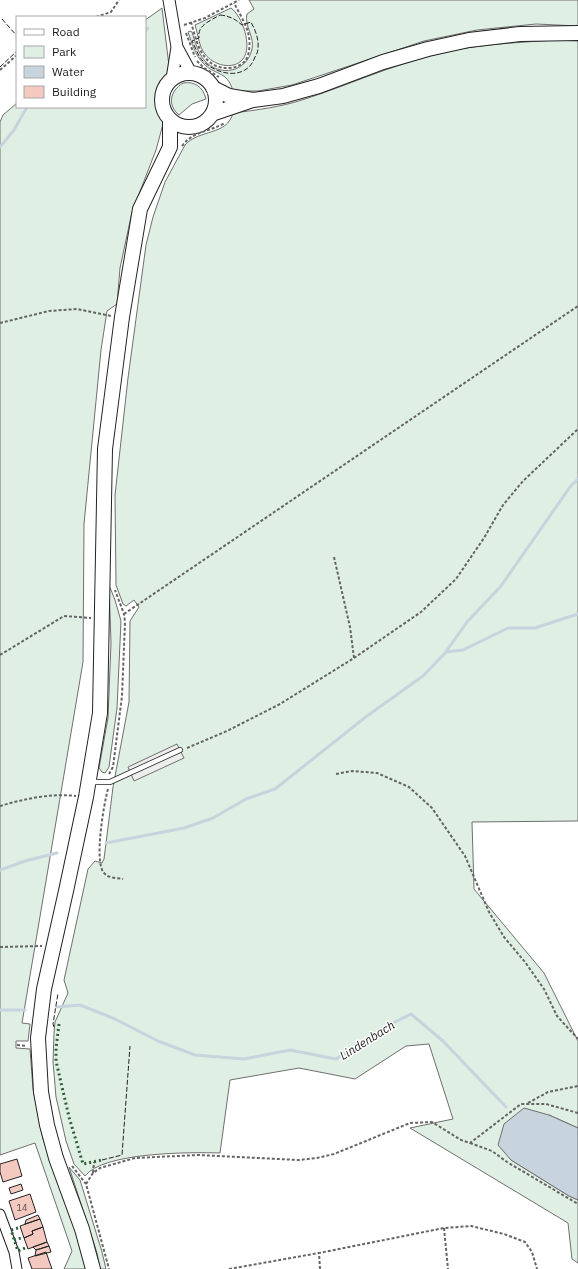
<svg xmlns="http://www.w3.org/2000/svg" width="578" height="1269" font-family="'IBM Plex Sans',sans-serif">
  <rect width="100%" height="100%" fill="#fff"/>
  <!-- green -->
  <path fill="#e0efe3" stroke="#6f6f6f" d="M 249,0 L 578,0 L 578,26 L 536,24 L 477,30 L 424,41 L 292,85 L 258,91 L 233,91 C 227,70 215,76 203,63 C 195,55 192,43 188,32 L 190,31 L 192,32 C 195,42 198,52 204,60 C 220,78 247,72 252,49 C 255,37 244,26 247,14 L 254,9 Z
    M 162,8 L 169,66 L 167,76 L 161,85 L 158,92 L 157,102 L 163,124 L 156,150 L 132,212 L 120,268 L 117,304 L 107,311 L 101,350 L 84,524 L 83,662 L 22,1023 L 30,1024 L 28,1041 L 16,1041 L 16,1048 L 30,1049 L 33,1089 L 43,1139 L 81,1245 L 86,1269 L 64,1269 L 72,1251 L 35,1143 L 0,1155 L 0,122 L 3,115 L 17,103 L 17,107 L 145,107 L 145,20 L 151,16 Z
    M 231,8 C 242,16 253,46 243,59 C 233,71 213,65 205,54 C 199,47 198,34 195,25 Z
    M 555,40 L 578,41 L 578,821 L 472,822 L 474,889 L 544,973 L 578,1041 L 578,1128 L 549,1115 L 511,1160 L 569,1196 L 578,1200 L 578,1263 L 572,1259 L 568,1223 L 410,1128 L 453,1119 L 429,1044 L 406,1046 L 355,1079 L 299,1068 L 230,1080 L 220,1153 C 191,1152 103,1152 85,1176 L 74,1164 L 66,1141 L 56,1097 L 53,1062 L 54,1033 L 55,1022 L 68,993 L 64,980 L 88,869 L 95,861 L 102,863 L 104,859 L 113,787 L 129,702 L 130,621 L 139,607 L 134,600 L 126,606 L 123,604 L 116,585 L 115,495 L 128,378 L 146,245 L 153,217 L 165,182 L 185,145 C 199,129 227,136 233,113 C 257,110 280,107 302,100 C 346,86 389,66 434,55 C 473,44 515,43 555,40 Z
    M 183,83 C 195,81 203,87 206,99 L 192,104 L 179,115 C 167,105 170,91 183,83 Z
    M 109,585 L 115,600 L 121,621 L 117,708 L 109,767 L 105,773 L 102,772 L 99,768 L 108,718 L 111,643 Z
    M 69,1167 L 80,1180 L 102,1252 L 106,1269 L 100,1269 L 97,1253 Z"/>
  <!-- parking -->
  <path fill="#ededed" stroke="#6f6f6f" d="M 177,744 L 184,758 L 134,781 L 128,767 Z"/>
  <!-- water -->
  <path fill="#c7d3dd" stroke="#6f6f6f" d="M 524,1108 L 549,1115 L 578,1128 L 578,1200 L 569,1196 L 511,1160 L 498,1145 L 504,1124 Z"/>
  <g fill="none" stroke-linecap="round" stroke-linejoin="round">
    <!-- stream -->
    <path stroke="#c7d3dd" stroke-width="3" d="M 145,31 L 148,28
      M 0,147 L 14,130 L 27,107
      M 446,652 L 463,650 L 508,628 L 535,628 L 578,614
      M 106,843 L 184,828 L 213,818 L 246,799 L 275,789 L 367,716 L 423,676 L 445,653 L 467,622 L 501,586 L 570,487 L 578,479
      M 0,870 L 25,861 L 57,853
      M 57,1007 L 80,1005 L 115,1019 L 158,1041 L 195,1055 L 244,1059 L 290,1050 L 336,1059 L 389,1025 L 411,1014 L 443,1041 L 506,1107
      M 0,1010 L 25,1010"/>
  </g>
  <!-- building -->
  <path fill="#f3c9c0" stroke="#222" d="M 17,1159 L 22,1176 L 3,1182 L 0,1172 L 0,1164 Z
    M 21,1184 L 23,1190 L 11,1194 L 9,1188 Z
    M 30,1194 L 36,1212 L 15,1220 L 9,1201 Z
    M 38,1215 L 40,1219 L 25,1224 L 26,1220 Z
    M 40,1219 L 43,1227 L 32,1231 L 33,1234 L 24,1238 L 20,1226 Z
    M 43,1227 L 47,1242 L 28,1249 L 24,1238 L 33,1234 L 32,1231 Z
    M 47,1242 L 49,1246 L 36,1250 L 33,1247 Z
    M 49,1246 L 51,1252 L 35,1256 L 36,1250 Z
    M 46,1252 L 52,1269 L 32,1269 L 28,1258 Z"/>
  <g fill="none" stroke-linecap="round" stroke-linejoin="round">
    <!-- service casing -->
    <g stroke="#222" stroke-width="6">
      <path id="service" d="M 91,782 L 110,782 L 180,750"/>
    </g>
    <!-- minor casing -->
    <g stroke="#222" stroke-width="11">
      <path id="minor" d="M 0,1214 L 14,1252 L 17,1269"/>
    </g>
    <!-- tertiary casing -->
    <g stroke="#222" stroke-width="13">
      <path id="tertiary" d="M 169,0 L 177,47 L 191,73
        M 172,79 L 177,47"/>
    </g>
    <!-- primary casing -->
    <g stroke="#222" stroke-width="16">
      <path id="primary" d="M162 100a27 27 0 1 1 54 0a27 27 0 1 1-54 0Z
        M 213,88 L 229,96 L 253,100
        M 212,114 L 253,100 L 283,96 L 319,86 L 383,62 L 428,49 L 469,40 L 520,34 L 578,33
        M 93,1269 L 82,1229 L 56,1158 L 47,1125 L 41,1092 L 38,1038 L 44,989 L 66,891 L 86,797 L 100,713 L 105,449 L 122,317 L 140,209 L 170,147 L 170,120"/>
    </g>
    <!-- path -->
    <path stroke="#646464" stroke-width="2" stroke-dasharray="3 2" stroke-linecap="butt" d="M 96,17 L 111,12 L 119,0
      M 191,22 C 195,36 199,55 211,63 C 221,70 237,70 245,61 C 250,55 250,43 249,37 C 247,25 239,13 234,3
      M 184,25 L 205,18 L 239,0
      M 186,33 L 195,57
      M 197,61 L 204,68 L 219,77
      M 0,70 L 17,55
      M 182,146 C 193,131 209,132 225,123
      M 0,323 L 49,311 L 77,309 L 111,316
      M 334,557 L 350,627 L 354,658
      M 124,614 L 578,306
      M 0,655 L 64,616 L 91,618
      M 187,748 L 227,731 L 280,704 L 354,658 L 421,612 L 456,579 L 484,538 L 503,505 L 523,481 L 578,429
      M 109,774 L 113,767 L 122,696 L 125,622 L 124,614 L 115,590
      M 336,774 L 352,771 L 377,773 L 409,787 L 432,808 L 465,856 L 489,912 L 504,937 L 525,962 L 544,989 L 557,1016 L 578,1039
      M 108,789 C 104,803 93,865 105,874 C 109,878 117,878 123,879
      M 0,806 C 24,799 51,793 76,796
      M 0,947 L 42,946
      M 17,1045 L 27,1046
      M 528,1103 L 548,1092 L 578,1086
      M 470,1143 L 492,1151 L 507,1162 L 578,1204
      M 72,1166 L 86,1184 L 109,1269
      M 93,1173 L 94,1162
      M 86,1184 L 93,1173 L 100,1168 L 135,1158 L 199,1155 L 299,1160 L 317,1158 L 334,1154 L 410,1123 L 432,1122 L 461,1140 L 470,1143 L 521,1104 L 546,1104 L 578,1113
      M 444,1228 L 448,1269
      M 229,1269 L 319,1253
      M 320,1269 L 319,1253 L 444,1228 L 471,1226 L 504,1234 L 525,1242 L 532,1252 L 537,1269"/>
    <!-- service -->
    <use href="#service" stroke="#fff" stroke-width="4.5"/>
    <!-- minor -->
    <use href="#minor" stroke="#fff" stroke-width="9"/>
    <!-- tertiary -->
    <use href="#tertiary" stroke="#fff" stroke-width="11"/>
    <!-- primary -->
    <use href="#primary" stroke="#fff" stroke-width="14"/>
    <!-- hedge -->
    <path stroke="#2f5e38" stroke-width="3" stroke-dasharray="2 3" stroke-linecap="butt" d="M 59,1024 L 56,1048 L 56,1061 L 69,1117 L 83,1164 L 102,1160
      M 18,1228 L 11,1230 L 18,1251 L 25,1248
      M 14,1240 L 21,1238"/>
    <!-- fence -->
    <path stroke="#222" stroke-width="1" stroke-dasharray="5 2" stroke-linecap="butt" d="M 220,15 C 230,16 235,19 242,25 L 251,22 C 255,30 259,38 258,48 C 258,51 257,54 255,57 C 247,80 219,76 204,62 C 198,57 196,48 192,41 L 199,38 C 197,25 210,21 220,15 Z
      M 2,19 L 17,36
      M 0,67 L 17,51
      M 54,1027 L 53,1024 L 58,993
      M 102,1160 L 122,1155 L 130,1046"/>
  </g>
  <g text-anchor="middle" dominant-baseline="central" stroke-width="3" stroke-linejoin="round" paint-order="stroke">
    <!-- number labels -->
    <g font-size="9" fill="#564c4a">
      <text x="22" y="1207">14</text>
    </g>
    <!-- water labels -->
    <g font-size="12" font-style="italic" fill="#222" stroke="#fff">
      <text transform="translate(367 1040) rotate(-32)">Lindenbach</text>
    </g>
  </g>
  <!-- legend -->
  <rect x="16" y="16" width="130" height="92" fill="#ffffff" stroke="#a7a7a7"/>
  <rect x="24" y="29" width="20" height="6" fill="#ffffff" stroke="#a7a7a7"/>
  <text x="52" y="36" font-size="12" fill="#222222">Road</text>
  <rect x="24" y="46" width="20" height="12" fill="#e0efe3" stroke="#a7a7a7"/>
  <text x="52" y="56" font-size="12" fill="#222222">Park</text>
  <rect x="24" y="66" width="20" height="12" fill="#c7d3dd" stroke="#a7a7a7"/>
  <text x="52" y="76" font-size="12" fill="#222222">Water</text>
  <rect x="24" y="86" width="20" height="12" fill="#f3c9c0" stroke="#a7a7a7"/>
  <text x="52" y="96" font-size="12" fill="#222222">Building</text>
</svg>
